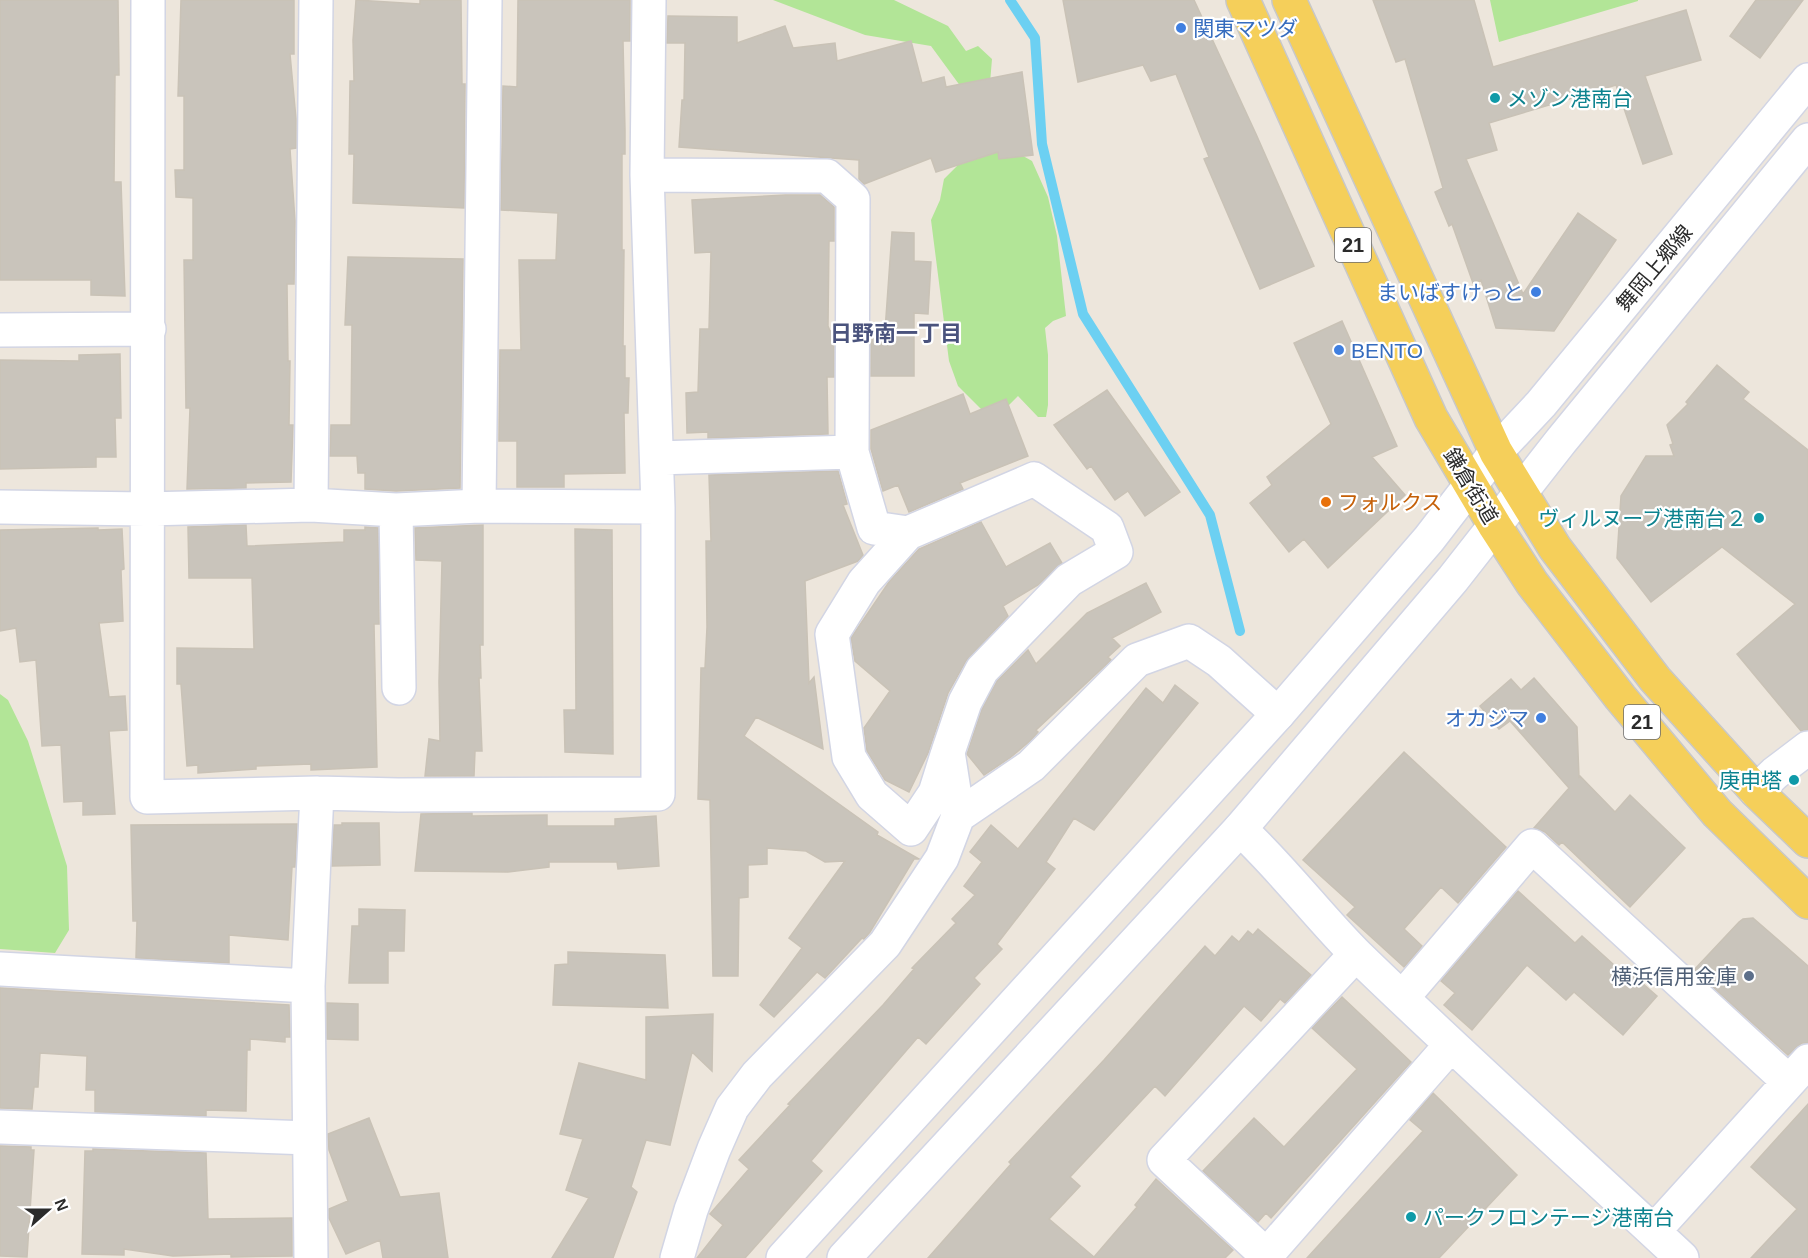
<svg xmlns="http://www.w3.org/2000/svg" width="1808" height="1258" font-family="Arial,'Noto Sans JP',sans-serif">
  <rect width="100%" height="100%" fill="#ede6dc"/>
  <!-- green -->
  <path fill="#b2e597" d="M 773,0 L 894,0 L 948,26 L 966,51 L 978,46 L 992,59 L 990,83 L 1005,146 L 1032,161 L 1048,197 L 1057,236 L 1066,316 L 1053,321 L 1045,328 L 1048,355 L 1048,405 L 1046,417 L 1038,417 L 1018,396 L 1005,409 L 989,417 L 958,386 L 949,361 L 931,220 L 940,200 L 944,179 L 957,166 L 959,125 L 969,98 L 931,46 L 865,35 Z
    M 1490,0 L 1638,0 L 1638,1 L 1499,42 Z
    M 0,694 L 8,700 L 28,741 L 67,866 L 69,930 L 55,953 L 0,949 Z"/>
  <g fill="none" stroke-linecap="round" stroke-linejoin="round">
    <!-- stream -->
    <path stroke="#6cd0f2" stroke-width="10" d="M 1010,0 L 1035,38 L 1042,144 L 1083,314 L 1210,515 L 1240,631"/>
  </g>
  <!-- building -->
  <path fill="#c9c4bb" stroke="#c9c2b6" stroke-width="1.5" d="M 0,0 L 118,0 L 119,75 L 115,75 L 114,182 L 121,182 L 125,296 L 91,295 L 91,280 L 0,280 Z
    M 181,0 L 294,0 L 294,54 L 290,54 L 296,119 L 296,148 L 290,149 L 295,221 L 294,284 L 287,284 L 288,361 L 290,361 L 289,425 L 293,425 L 291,482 L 246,483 L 246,488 L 187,489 L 190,408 L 186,408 L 184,260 L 193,260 L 193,198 L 176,197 L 175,170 L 184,170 L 184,96 L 178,96 Z
    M 356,0 L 420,4 L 420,0 L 461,0 L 462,84 L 465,84 L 464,208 L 353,203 L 354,154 L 349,154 L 350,81 L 354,81 L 353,40 Z
    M 518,0 L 630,0 L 630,41 L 623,41 L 625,131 L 625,154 L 622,154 L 622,250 L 624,250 L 623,346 L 625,346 L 625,378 L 629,378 L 628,413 L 624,413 L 625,473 L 564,474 L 564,487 L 517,487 L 517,441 L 499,441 L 500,350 L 521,350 L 519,260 L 556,260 L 558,213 L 501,210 L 503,86 L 517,87 Z
    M 1063,0 L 1194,0 L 1256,134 L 1314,266 L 1260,289 L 1204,159 L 1209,157 L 1176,74 L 1151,81 L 1143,65 L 1078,82 Z
    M 1373,0 L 1474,0 L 1493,67 L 1686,10 L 1701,60 L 1645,76 L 1672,154 L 1643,164 L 1616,85 L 1489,123 L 1497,150 L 1466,159 L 1523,294 L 1578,213 L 1616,240 L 1554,331 L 1496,328 L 1481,280 L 1473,283 L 1452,224 L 1449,226 L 1435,192 L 1443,188 L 1405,59 L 1396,62 Z
    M 1756,0 L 1803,0 L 1760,58 L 1730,36 Z
    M 668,16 L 737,17 L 737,43 L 785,26 L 793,48 L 835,43 L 837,61 L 911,41 L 922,83 L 944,77 L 946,87 L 1022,72 L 1033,155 L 999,159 L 998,152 L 936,172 L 931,158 L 864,184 L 859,179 L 859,160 L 679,147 L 682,100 L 684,100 L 685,43 L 667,43 Z
    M 786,195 L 820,195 L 834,207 L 834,241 L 829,241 L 828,326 L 830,331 L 834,331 L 834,377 L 827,377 L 828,434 L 708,438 L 708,432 L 687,433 L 686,393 L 698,392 L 700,329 L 709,329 L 711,252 L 695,253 L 692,200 Z
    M 892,232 L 914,233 L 914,261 L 931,262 L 928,314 L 914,313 L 914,376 L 871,376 L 871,331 L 885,331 Z
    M 348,257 L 463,259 L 460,488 L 396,491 L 365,489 L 365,473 L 358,473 L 357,456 L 330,456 L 331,425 L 351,425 L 352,325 L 345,325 Z
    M 1342,321 L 1397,446 L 1372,457 L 1405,495 L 1328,568 L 1304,539 L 1289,552 L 1250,503 L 1272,485 L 1267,477 L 1331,424 L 1294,343 Z
    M 120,354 L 121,418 L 115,418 L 116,457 L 96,457 L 96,467 L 0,469 L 0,360 L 79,361 L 79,355 Z
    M 1717,365 L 1749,392 L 1743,399 L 1808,450 L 1808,730 L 1801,731 L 1737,654 L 1795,604 L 1722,547 L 1651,602 L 1617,558 L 1621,496 L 1646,456 L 1674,456 L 1670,445 L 1673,444 L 1667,425 L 1688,404 L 1686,402 Z
    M 1107,390 L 1180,492 L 1145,516 L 1128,491 L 1115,500 L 1091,466 L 1087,469 L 1054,425 Z
    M 963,394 L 970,414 L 1006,399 L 1028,456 L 960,483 L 963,489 L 909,512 L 898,485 L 883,491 L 871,449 L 871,430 Z
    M 838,471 L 847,504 L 843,505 L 863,555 L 858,561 L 805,581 L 809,683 L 814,677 L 823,749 L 756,717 L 744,736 L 878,832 L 877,835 L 919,859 L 914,859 L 870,932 L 864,939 L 862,938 L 825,978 L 817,972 L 774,1017 L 760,1005 L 802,948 L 789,938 L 845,861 L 825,862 L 806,851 L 767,848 L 767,864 L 748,865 L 748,897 L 739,898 L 738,976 L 713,976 L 710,800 L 698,799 L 701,668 L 705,668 L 707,627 L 706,541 L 711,541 L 709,475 Z
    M 981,522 L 1006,567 L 1050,543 L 1062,563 L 1038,585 L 1003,606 L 1008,616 L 966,661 L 948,693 L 928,753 L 909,792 L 885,780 L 867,751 L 864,728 L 890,691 L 855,661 L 851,638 L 889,582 L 919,549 Z
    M 246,525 L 247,546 L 344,542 L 344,530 L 365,530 L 365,527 L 378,528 L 379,624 L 374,624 L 377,767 L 311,770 L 311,764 L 256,766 L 256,769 L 198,773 L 198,765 L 187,766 L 181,684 L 177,684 L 177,648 L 254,649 L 252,578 L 189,578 L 188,527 Z
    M 483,525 L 483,645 L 480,645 L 481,678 L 479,678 L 482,751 L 475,751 L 474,776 L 425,776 L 429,739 L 440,741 L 439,682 L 442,561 L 416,560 L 415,528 Z
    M 98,528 L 98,530 L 122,529 L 124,569 L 121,570 L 123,621 L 99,623 L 109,697 L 125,696 L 127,730 L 109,731 L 115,814 L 83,815 L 83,801 L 64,802 L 61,745 L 42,746 L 36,660 L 20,662 L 16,628 L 0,631 L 0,530 Z
    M 575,529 L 612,530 L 613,754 L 565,752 L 564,710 L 576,710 Z
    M 1146,583 L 1161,612 L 1112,638 L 1120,646 L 1108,657 L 1111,660 L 1036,730 L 1038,732 L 1031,740 L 1011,757 L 984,775 L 967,754 L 982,709 L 997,681 L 1028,650 L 1036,664 L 1087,613 Z
    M 1534,678 L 1577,727 L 1579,777 L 1580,776 L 1615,812 L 1630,795 L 1685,848 L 1630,907 L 1562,842 L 1559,845 L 1545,832 L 1534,828 L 1569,788 L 1510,721 L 1499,729 L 1480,706 L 1511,679 L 1521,690 Z
    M 1175,685 L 1198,703 L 1094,830 L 1074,818 L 1046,862 L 1055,869 L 997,944 L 1002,949 L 974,978 L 980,984 L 926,1044 L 918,1037 L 811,1161 L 822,1171 L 745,1258 L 697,1258 L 723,1225 L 710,1214 L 749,1169 L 739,1160 L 790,1105 L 788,1104 L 883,1005 L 914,969 L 912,968 L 956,923 L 952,919 L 975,895 L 964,886 L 982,862 L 970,852 L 991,825 L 1018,849 L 1146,688 L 1163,703 Z
    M 1404,752 L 1506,847 L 1458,903 L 1441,887 L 1404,929 L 1422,946 L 1404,967 L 1347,915 L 1355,907 L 1303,860 Z
    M 472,813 L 472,816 L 547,815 L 547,826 L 615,826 L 615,819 L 656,816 L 659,866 L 618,869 L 617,862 L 549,862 L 549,867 L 508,872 L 415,871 L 421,814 Z
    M 342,823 L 379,823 L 380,865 L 332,866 L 334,825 L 342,825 Z
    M 297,824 L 295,867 L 292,867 L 288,940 L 229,935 L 229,963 L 136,958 L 137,921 L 133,921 L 131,825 Z
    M 1518,891 L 1575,943 L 1582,936 L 1624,974 L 1627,970 L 1657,996 L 1623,1035 L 1574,992 L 1566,1000 L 1527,965 L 1472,1030 L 1444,1005 L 1455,993 L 1441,981 Z
    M 359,909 L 405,910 L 404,951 L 388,951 L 388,983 L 349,983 L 352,926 L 359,926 Z
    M 1753,918 L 1808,966 L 1808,1043 L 1802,1043 L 1788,1055 L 1694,970 L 1739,922 L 1743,919 Z
    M 1258,929 L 1311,975 L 1285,1003 L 1280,999 L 1261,1021 L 1244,1006 L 1165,1096 L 1155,1086 L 1070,1177 L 1080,1186 L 1049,1219 L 1094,1257 L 1137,1207 L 1135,1205 L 1156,1179 L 1233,1250 L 1225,1258 L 928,1258 L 1011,1164 L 1009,1162 L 1104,1060 L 1205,946 L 1215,956 L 1232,936 L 1239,942 L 1248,931 L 1253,935 Z
    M 568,952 L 665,955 L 668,1008 L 553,1005 L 555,965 L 568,964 Z
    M 0,988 L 289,1005 L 290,1037 L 285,1037 L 285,1042 L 250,1039 L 250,1050 L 247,1050 L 246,1111 L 206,1110 L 206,1116 L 95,1112 L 95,1090 L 86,1090 L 87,1056 L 40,1053 L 38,1087 L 34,1087 L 32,1109 L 0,1108 Z
    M 1342,997 L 1411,1062 L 1271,1218 L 1266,1213 L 1258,1222 L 1203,1171 L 1254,1118 L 1284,1147 L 1357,1069 L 1312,1028 Z
    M 327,1003 L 358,1004 L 358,1040 L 327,1039 Z
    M 713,1014 L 712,1071 L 692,1052 L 670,1145 L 646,1140 L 631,1187 L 637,1192 L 613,1258 L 552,1258 L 589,1198 L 566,1190 L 583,1139 L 560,1134 L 579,1063 L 646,1080 L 646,1017 Z
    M 1433,1093 L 1517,1175 L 1439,1258 L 1307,1258 L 1423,1131 L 1410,1120 Z
    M 1808,1104 L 1808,1258 L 1751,1258 L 1797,1209 L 1751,1167 Z
    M 369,1118 L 400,1197 L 439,1193 L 448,1258 L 383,1258 L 380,1240 L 346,1254 L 329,1218 L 329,1209 L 348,1201 L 329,1150 L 328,1134 Z
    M 0,1146 L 31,1147 L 31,1150 L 34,1150 L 27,1257 L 0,1256 Z
    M 93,1149 L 206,1153 L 208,1219 L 292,1218 L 292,1256 L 231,1257 L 231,1254 L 173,1256 L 124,1249 L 124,1255 L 82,1254 L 85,1151 L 93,1151 Z"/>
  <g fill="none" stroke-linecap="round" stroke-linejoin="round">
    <!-- street casing -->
    <g stroke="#d2d5e4" stroke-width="36">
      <path id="street" d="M 148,0 L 147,797 L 317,793 L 398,795 L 658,794 L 658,507 L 647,175 L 649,0
        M 647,175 L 827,176 L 853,199 L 852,452 L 657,458
        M 0,330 L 149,329
        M 852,452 L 874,528 L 908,533 L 1034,479 L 1107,528 L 1116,552 L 1069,580 L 982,670 L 965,702 L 948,752 L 958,816
        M 311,505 L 316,0
        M 479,506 L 485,0
        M 0,507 L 146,509 L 311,505 L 396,510 L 479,506 L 658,507
        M 396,510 L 399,688
        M 908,533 L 864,582 L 832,634 L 849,757 L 872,795 L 911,829 L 935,793 L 947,755
        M 1756,791 L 1775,773 L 1808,748
        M 1240,829 C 1283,869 1317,915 1358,956 C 1464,1059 1574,1157 1682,1258
        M 0,969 L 308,986
        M 1402,998 L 1532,846 L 1788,1081
        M 0,1127 L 309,1138
        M 1654,1231 L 1808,1061
        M 1266,1255 L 1164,1160 L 1356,954
        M 311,1258 L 308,986 L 317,793
        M 677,1258 L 691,1210 L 714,1149 L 732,1108 L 757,1075 L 885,944 L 942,858 L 958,816 L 1031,766 L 1137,660 L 1189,641 L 1219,661 L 1278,714
        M 1264,1258 L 1450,1046"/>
    </g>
    <!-- secondary casing -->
    <g stroke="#d2d5e4" stroke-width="36">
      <path id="secondary" d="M 783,1258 L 1278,714 L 1429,539 L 1496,452 L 1541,404 L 1808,80
        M 844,1258 L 1240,829 L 1453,579 L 1561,441 L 1808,140"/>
    </g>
    <!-- primary casing -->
    <g stroke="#c8c8c8" stroke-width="36">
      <path id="primary" d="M 1243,0 L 1431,418 L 1495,526 L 1532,583 L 1620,697 L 1717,813 L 1808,902
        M 1289,0 L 1496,452 L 1555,548 L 1655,679 L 1756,791 L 1808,841"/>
    </g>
    <!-- street -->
    <use href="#street" stroke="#fff" stroke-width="33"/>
    <!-- secondary -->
    <use href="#secondary" stroke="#fff" stroke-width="33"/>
    <!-- primary -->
    <use href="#primary" stroke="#f5cf5a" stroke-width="33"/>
  </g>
  <!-- markers -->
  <g fill="#3f7fe0" stroke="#fff" stroke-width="2">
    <circle cx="1181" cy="28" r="6"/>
    <circle cx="1536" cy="292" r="6"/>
    <circle cx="1339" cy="350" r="6"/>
    <circle cx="1541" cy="718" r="6"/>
  </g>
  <g fill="#0f9aa8" stroke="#fff" stroke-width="2">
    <circle cx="1495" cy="98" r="6"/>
    <circle cx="1759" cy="518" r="6"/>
    <circle cx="1794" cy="780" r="6"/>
    <circle cx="1411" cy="1217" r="6"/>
  </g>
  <circle fill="#e8710a" stroke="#fff" stroke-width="2" cx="1326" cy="502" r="6"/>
  <circle fill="#5c6f8a" stroke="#fff" stroke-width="2" cx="1749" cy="976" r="6"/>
  <g text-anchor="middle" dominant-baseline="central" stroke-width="4.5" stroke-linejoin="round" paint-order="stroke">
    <!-- shield labels -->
    <g fill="#fff" stroke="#6b6b6b" stroke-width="1.5">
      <rect x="1335" y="228" width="36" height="34" rx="4.5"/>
      <rect x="1624" y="705" width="36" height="34" rx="4.5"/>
    </g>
    <g font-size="20" font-weight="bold" fill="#2b2b2b">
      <text x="1353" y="245">21</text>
      <text x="1642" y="722">21</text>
    </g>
    <!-- shop labels -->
    <g font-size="21" fill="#366cbe" stroke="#fff" text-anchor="start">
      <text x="1193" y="28">関東マツダ</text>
      <text x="1524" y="292" text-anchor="end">まいばすけっと</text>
      <text x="1351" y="350">BENTO</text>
      <text x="1529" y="718" text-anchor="end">オカジマ</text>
    </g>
    <!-- culture labels -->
    <g font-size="21" fill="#0d838f" stroke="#fff" text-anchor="start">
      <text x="1507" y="98">メゾン港南台</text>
      <text x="1747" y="518" text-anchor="end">ヴィルヌーブ港南台２</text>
      <text x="1782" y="780" text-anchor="end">庚申塔</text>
      <text x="1423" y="1217">パークフロンテージ港南台</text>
    </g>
    <!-- street labels -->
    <g font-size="21" fill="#2b2b2b" stroke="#fff">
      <text transform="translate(1654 268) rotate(-50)">舞岡上郷線</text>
      <text transform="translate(1471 486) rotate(59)">鎌倉街道</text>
    </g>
    <!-- food labels -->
    <g font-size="21" fill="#c56008" stroke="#fff" text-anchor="start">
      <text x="1338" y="502">フォルクス</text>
    </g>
    <!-- service labels -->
    <g font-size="21" fill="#4e5e75" stroke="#fff" text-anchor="end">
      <text x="1737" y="976">横浜信用金庫</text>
    </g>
    <!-- neighbourhood labels -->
    <g font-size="22" font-weight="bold" fill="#4a537d" stroke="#fff">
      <text x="896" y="333">日野南一丁目</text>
    </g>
  </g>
  <!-- north arrow -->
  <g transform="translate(48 1210) rotate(69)" stroke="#ffffff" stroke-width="4.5" paint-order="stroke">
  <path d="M0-4.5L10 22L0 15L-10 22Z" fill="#2b2b2b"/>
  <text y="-9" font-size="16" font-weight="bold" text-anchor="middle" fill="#2b2b2b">N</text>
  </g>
</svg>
